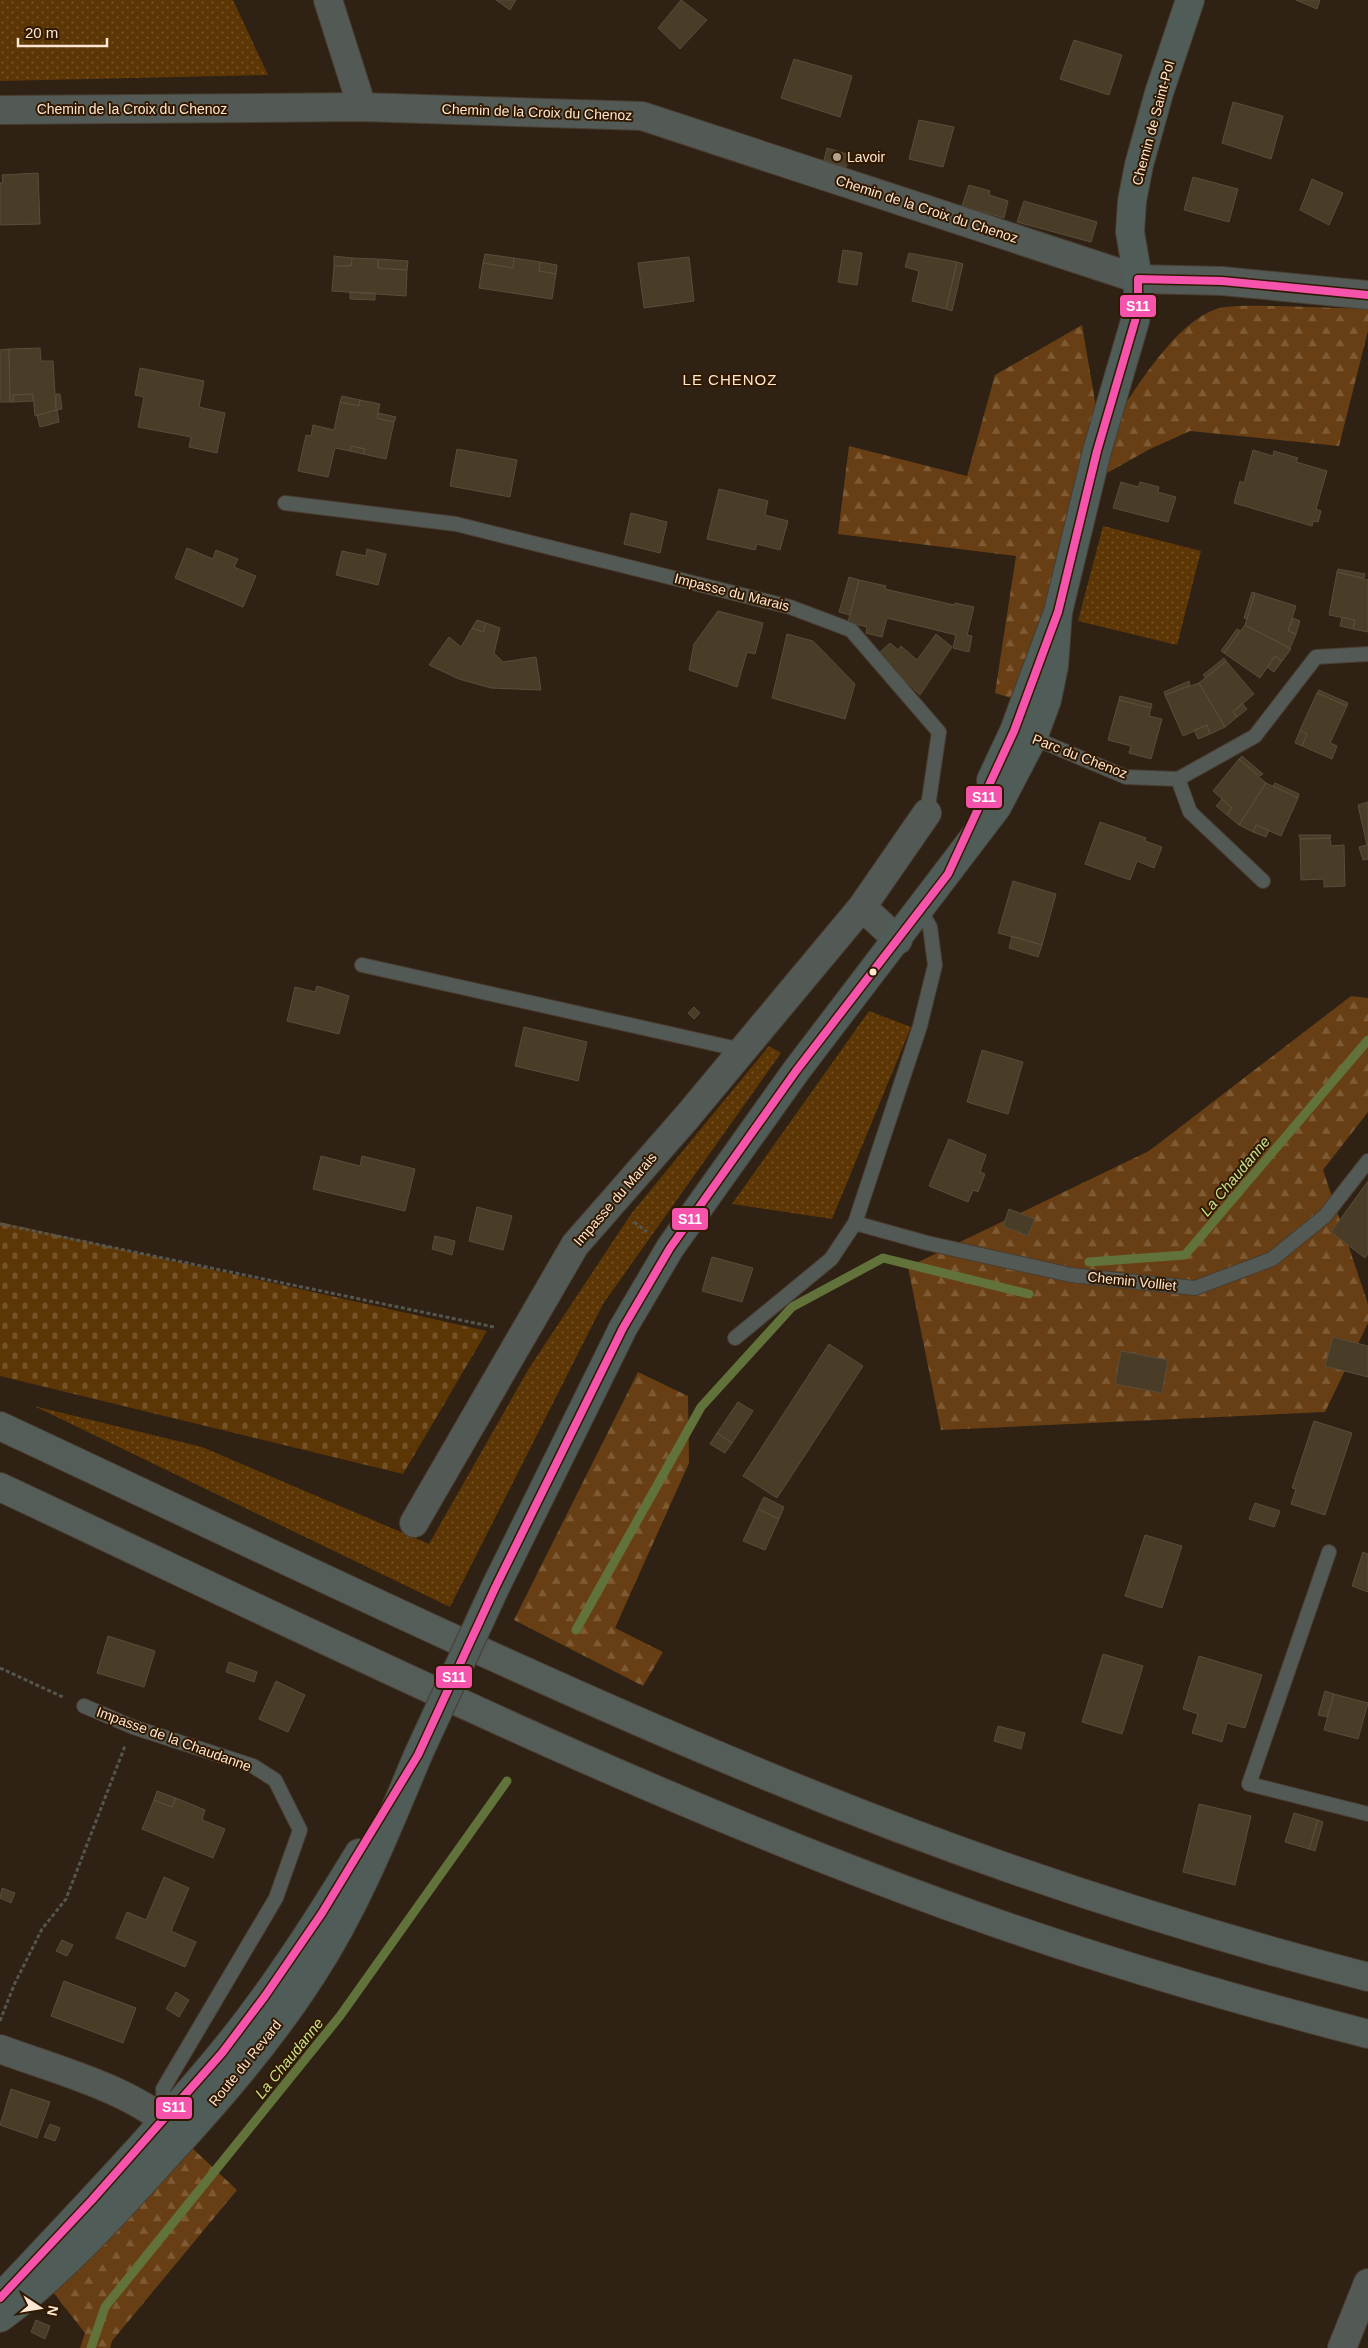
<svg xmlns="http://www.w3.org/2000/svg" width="1368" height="2348" font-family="Helvetica,sans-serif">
  <defs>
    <pattern id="grass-dots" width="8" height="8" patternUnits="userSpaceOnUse" patternTransform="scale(1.25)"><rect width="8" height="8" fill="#5d3606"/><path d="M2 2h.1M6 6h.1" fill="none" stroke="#755329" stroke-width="1.8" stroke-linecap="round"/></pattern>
    <pattern id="forest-firs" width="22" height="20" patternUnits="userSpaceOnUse" patternTransform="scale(1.25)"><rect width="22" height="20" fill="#683f14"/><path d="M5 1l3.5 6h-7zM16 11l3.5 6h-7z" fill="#7e5b35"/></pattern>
    <pattern id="cemetery-stones" width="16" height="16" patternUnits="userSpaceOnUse" patternTransform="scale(1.25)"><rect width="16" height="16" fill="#5d3606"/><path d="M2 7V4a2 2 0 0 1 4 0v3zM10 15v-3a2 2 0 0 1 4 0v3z" fill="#755329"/></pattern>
  </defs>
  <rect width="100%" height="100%" fill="#2f2113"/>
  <!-- grass -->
  <path fill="url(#grass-dots)" d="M 0,0 L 233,0 L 268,75 L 0,81 Z
    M 1103,526 L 1201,551 L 1177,645 L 1078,621 Z
    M 869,1011 L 911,1027 L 832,1219 L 732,1204 Z
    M 769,1046 L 781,1053 L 603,1304 L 450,1607 L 34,1406 L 202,1447 L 429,1544 L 528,1370 L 631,1214 Z"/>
  <!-- forest -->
  <path fill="url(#forest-firs)" d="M 1278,306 L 1368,309 L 1368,331 L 1339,446 L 1190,431 L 1150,449 L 1082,487 L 1020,701 L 995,693 L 1016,556 L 838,534 L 849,446 L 967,476 L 995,375 L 1082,325 L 1097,413 L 1115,419 C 1139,385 1180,314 1225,307 C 1242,305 1261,306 1278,306 Z
    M 1351,996 L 1368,998 L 1368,1112 L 1323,1170 L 1368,1304 L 1368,1323 L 1325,1412 L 941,1430 L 908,1267 L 1149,1151 Z
    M 638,1372 L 688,1396 L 689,1463 L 615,1628 L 663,1652 L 643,1686 L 514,1620 Z
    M 191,2147 L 237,2190 L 112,2341 L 110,2348 L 80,2348 L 85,2333 L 49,2287 Z"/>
  <!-- cemetery -->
  <path fill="url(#cemetery-stones)" d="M 0,1222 L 487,1331 L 403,1474 L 0,1376 Z"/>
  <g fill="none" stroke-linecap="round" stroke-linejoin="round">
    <!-- stream -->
    <path stroke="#62723b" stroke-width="9" d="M 1089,1262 L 1185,1255 L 1368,1040
      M 576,1630 L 701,1407 L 792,1307 L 883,1258 L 1029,1294
      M 91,2348 L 105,2307 L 340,2016 L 507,1781"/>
  </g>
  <!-- building -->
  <path fill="#493d28" stroke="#594d3b" d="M 496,0 L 516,0 L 510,10 Z
    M 681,0 L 707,20 L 680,49 L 658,28 Z
    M 1296,0 L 1320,0 L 1317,9 Z
    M 1074,40 L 1122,55 L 1109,95 L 1060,79 Z
    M 794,59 L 852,76 L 840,117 L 781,98 Z
    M 1233,102 L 1283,116 L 1271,159 L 1222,143 Z
    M 919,120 L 954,127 L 943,167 L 909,159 Z
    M 827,148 L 850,155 L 846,167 L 824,160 Z
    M 38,173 L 40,224 L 0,225 L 0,183 L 3,183 L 2,175 Z
    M 1193,177 L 1238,189 L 1229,222 L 1184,210 Z
    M 1312,179 L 1343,193 L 1329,225 L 1300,210 Z
    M 969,185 L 990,191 L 989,195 L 1008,201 L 1004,218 L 962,206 Z
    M 1024,201 L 1097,222 L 1091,242 L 1017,222 Z
    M 843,250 L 862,253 L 857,285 L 838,282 Z
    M 909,253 L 957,262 L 946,309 L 912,301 L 919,271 L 905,267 Z
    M 485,254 L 514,258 L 513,268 L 483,263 Z
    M 334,256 L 352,258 L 351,266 L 334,266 Z
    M 689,257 L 694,301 L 644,308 L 638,263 Z
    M 352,258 L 378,259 L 378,268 L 407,270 L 406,296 L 332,291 L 334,266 L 351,266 Z
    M 514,258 L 540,262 L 539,271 L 556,274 L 552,299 L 479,288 L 483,263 L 513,268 Z
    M 378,259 L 408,261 L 407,270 L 378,268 Z
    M 540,262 L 557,265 L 556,274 L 539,271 Z
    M 957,262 L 963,264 L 952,311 L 946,309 Z
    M 350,292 L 375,293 L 375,300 L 350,299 Z
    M 40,348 L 41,361 L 53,361 L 56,410 L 35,416 L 33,394 L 13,395 L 13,402 L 10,402 L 9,349 Z
    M 9,349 L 10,402 L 0,402 L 0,350 Z
    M 140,368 L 204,381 L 199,407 L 225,413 L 217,453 L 189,447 L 191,437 L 138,427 L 144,397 L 135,395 Z
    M 33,394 L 33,401 L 13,402 L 13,395 Z
    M 56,394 L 60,394 L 62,409 L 56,410 Z
    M 342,396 L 360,400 L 359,406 L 340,402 Z
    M 360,400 L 380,404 L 377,418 L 394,422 L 386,459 L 363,454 L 365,449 L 352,446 L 350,451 L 335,448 L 328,477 L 298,471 L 306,435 L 311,436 L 313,425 L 334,430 L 340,402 L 359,406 Z
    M 57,410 L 59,422 L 40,427 L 37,415 Z
    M 378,413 L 396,417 L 394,422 L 377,418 Z
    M 352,446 L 365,449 L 363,454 L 350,451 Z
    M 457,449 L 517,460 L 510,497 L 450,486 Z
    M 1253,450 L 1273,456 L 1274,451 L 1298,458 L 1296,462 L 1327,471 L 1316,509 L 1321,511 L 1318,522 L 1313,521 L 1312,526 L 1234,503 L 1240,481 L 1244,483 Z
    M 1121,482 L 1138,487 L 1140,482 L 1159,487 L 1158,492 L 1176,497 L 1168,522 L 1113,508 Z
    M 719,489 L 768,501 L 765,515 L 788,521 L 780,550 L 757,544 L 755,550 L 707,539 Z
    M 631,513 L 667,522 L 660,553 L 624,544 Z
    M 187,548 L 213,559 L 216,550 L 238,559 L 234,567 L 256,576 L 243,607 L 175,578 Z
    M 367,549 L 386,554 L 378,585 L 336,575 L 342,551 L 366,556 Z
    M 1338,569 L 1365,574 L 1364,578 L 1337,572 Z
    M 1337,572 L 1368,580 L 1368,632 L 1353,629 L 1355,620 L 1329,615 Z
    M 849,577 L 859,580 L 850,615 L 839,612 Z
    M 859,580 L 886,586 L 885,589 L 954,605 L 955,603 L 974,607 L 967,635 L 972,636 L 969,652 L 953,648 L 956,635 L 887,618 L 882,637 L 866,633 L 867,627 L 848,622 Z
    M 1252,592 L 1255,593 L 1247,619 L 1244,618 Z
    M 1255,593 L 1296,606 L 1288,631 L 1296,634 L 1290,648 L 1245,625 Z
    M 718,611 L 763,623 L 755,654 L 747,652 L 737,687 L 689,670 L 694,644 Z
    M 1342,617 L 1355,620 L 1353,629 L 1340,626 Z
    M 1293,618 L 1300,621 L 1296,634 L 1288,631 Z
    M 477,620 L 486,623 L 483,632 L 472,628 Z
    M 486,623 L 500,628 L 494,653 L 503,662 L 536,657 L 541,690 L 491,688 L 459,679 L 429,665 L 449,637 L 461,647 L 472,628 L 483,632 Z
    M 1245,625 L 1291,649 L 1282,661 L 1275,656 L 1260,678 L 1224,653 Z
    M 1237,629 L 1240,631 L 1224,653 L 1221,651 Z
    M 787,634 L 813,641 L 855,684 L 845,719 L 772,698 Z
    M 936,634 L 952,647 L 920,695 L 878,654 L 890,643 L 898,650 L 901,646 L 917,660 Z
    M 1275,656 L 1282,661 L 1274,672 L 1267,667 Z
    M 1224,658 L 1226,661 L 1206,678 L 1203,675 Z
    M 1226,661 L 1254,694 L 1233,712 L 1237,717 L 1225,727 L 1199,683 Z
    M 1189,681 L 1190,685 L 1165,695 L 1164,692 Z
    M 1199,683 L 1225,727 L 1210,734 L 1207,725 L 1183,736 L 1165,695 Z
    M 1319,690 L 1348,703 L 1347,706 L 1317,693 Z
    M 1317,693 L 1347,706 L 1330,743 L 1337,746 L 1332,759 L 1302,746 L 1307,734 L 1300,730 Z
    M 1120,696 L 1152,704 L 1151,708 L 1119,700 Z
    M 1119,700 L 1151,708 L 1149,716 L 1162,719 L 1151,759 L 1129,753 L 1131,746 L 1108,740 Z
    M 1242,703 L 1247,709 L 1237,717 L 1233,712 Z
    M 1207,725 L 1210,734 L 1198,739 L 1194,730 Z
    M 1300,730 L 1307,734 L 1302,746 L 1295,743 Z
    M 1242,756 L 1263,774 L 1260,776 L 1239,759 Z
    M 1239,759 L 1266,783 L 1239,825 L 1227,815 L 1232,808 L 1213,791 Z
    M 1266,783 L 1298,798 L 1281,836 L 1256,825 L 1253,832 L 1239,825 Z
    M 1275,783 L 1299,794 L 1298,798 L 1273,786 Z
    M 1222,799 L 1232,808 L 1227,815 L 1216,806 Z
    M 1368,802 L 1368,859 L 1363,860 L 1359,847 L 1367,845 L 1358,805 Z
    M 1100,822 L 1146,838 L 1145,841 L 1162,847 L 1154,868 L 1137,861 L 1130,880 L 1085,864 Z
    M 1256,825 L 1269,830 L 1266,837 L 1253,832 Z
    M 1299,835 L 1331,835 L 1330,838 L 1300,839 Z
    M 1330,838 L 1331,846 L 1344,845 L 1345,886 L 1324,887 L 1324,879 L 1301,880 L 1300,839 Z
    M 1013,881 L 1056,894 L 1042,945 L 998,933 Z
    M 1012,936 L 1042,945 L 1038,957 L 1009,948 Z
    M 317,986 L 349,996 L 339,1034 L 287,1021 L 295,987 L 315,992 Z
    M 694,1007 L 700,1013 L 694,1019 L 688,1013 Z
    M 524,1027 L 587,1042 L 578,1081 L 515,1066 Z
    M 982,1050 L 1023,1062 L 1008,1114 L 967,1102 Z
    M 949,1139 L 986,1155 L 980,1172 L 985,1174 L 978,1192 L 973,1190 L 968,1202 L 929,1186 Z
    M 321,1156 L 360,1166 L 362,1156 L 415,1169 L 405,1211 L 313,1189 Z
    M 1368,1181 L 1368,1254 L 1365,1258 L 1331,1232 Z
    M 477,1207 L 512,1216 L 503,1250 L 469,1241 Z
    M 1009,1209 L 1035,1219 L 1028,1236 L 1003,1226 Z
    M 435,1236 L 455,1241 L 452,1255 L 432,1249 Z
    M 712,1257 L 753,1268 L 742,1302 L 702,1291 Z
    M 1333,1337 L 1368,1346 L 1368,1377 L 1325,1366 Z
    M 829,1344 L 863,1366 L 777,1498 L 743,1476 Z
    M 1121,1351 L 1168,1360 L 1162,1393 L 1115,1384 Z
    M 738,1402 L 753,1411 L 732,1443 L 717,1433 Z
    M 1314,1421 L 1352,1433 L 1325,1515 L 1291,1504 L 1296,1489 L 1292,1488 Z
    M 717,1433 L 732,1443 L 725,1453 L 710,1444 Z
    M 764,1497 L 784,1507 L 779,1519 L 758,1509 Z
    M 1255,1503 L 1280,1511 L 1274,1527 L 1249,1519 Z
    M 758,1509 L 779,1519 L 765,1550 L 743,1541 Z
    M 1145,1535 L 1182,1546 L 1162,1608 L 1125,1596 Z
    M 1363,1552 L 1368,1554 L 1368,1592 L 1352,1586 Z
    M 108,1636 L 155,1651 L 144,1687 L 97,1673 Z
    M 1103,1654 L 1143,1666 L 1122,1734 L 1082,1722 Z
    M 1199,1656 L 1262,1675 L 1245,1728 L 1227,1723 L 1222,1742 L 1192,1733 L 1198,1714 L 1183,1709 Z
    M 229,1662 L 257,1672 L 254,1682 L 226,1672 Z
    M 276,1681 L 305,1695 L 288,1732 L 259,1719 Z
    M 1325,1691 L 1334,1694 L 1327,1717 L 1318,1715 Z
    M 1334,1694 L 1368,1703 L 1358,1739 L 1324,1730 Z
    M 998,1726 L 1025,1733 L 1021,1749 L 994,1741 Z
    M 157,1791 L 176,1798 L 172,1807 L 154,1800 Z
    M 176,1798 L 205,1810 L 202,1820 L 225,1829 L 213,1858 L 142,1829 L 154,1800 L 172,1807 Z
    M 1199,1804 L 1251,1816 L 1235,1885 L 1183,1872 Z
    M 1294,1813 L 1318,1820 L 1309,1849 L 1285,1842 Z
    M 1318,1820 L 1323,1822 L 1315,1851 L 1309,1849 Z
    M 164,1877 L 189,1888 L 171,1931 L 196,1942 L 185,1967 L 116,1938 L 127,1912 L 146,1920 Z
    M 2,1888 L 15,1893 L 11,1903 L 0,1898 Z
    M 62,1940 L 73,1945 L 67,1956 L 56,1951 Z
    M 64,1981 L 136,2008 L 123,2043 L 51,2016 Z
    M 176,1992 L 189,2000 L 179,2017 L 166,2009 Z
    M 11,2089 L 50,2102 L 37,2138 L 0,2125 Z
    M 50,2124 L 60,2128 L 55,2141 L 44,2137 Z
    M 36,2320 L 50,2326 L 45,2339 L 31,2332 Z"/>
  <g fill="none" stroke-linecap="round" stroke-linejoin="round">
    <!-- service casing -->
    <g stroke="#493d30" stroke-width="16">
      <path id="service" d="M 285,503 L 456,524 L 790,607 L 851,630 L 939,732 L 927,813
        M 1029,736 L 1126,777 L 1178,779 L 1255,736 L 1316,657 L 1368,654
        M 1178,779 L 1190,812 L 1263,881
        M 362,965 L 742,1050
        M 855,1223 L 927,1243 L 1071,1275 L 1195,1288 L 1272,1259 L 1325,1216 L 1368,1161
        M 735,1338 L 831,1259 L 855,1223 L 920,1026 L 935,965 L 930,927 L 920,910
        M 1329,1552 L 1249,1784 L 1368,1814
        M 84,1706 L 133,1727 L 253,1766 L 275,1780 L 300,1830 L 276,1898 L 163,2089 L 165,2118"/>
    </g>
    <!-- minor casing -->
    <g stroke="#493d30" stroke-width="30">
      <path id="minor" d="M 328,0 L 362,107
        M 898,940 L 862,907 L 927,813
        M 414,1523 L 575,1245 L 687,1117 L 862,907
        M 0,2049 C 62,2072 134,2089 182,2135
        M 1342,2348 L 1368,2283"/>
    </g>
    <!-- tertiary casing -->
    <g stroke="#493d30" stroke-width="30">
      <path id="tertiary" d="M 0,110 L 362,107 L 642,116 L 1138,279 L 1222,281 L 1368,295"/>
    </g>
    <!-- secondary casing -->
    <g stroke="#493d30" stroke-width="30">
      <path id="secondary" d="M 991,780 L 1014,731 L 1058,612 L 1097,451 L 1135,321 L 1138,305 L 1138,279 L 1130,232 L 1132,201 L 1139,165 L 1159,93 L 1190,0
        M 495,1588 L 623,1328 L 670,1248 L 796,1071 L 997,807 L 1033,738 L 1047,700 L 1054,666 L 1058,612
        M 0,2298 C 75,2218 152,2138 222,2053 C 273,1991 317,1922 359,1853
        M 0,2318 C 57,2276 105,2224 152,2172 C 210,2109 267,2045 313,1973 C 357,1905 387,1829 418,1755"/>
    </g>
    <!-- motorway casing -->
    <g stroke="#493d30" stroke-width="30">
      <path id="motorway" d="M 0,1426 C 247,1541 491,1661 743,1766 C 945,1851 1155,1922 1368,1977
        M 0,1487 C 329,1641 655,1804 999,1924 C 1120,1966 1244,2002 1368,2034"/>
    </g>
    <!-- path -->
    <path stroke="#54564f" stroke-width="3" stroke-dasharray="4 2.5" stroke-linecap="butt" d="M 634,1222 L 647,1232
      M 0,1224 L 494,1327
      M 0,1668 L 65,1698
      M 0,2021 L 14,1985 L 42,1929 L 66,1899 L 125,1746"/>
    <!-- service -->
    <use href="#service" stroke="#535955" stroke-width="14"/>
    <!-- minor -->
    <use href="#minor" stroke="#535955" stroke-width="28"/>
    <!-- tertiary -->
    <use href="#tertiary" stroke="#535955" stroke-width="28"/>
    <!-- secondary -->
    <use href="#secondary" stroke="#505c57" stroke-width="28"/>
    <!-- motorway -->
    <use href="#motorway" stroke="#545d58" stroke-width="28"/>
    <!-- secondary-bridge casing -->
    <g stroke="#493d30" stroke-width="30" stroke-linecap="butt">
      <path id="secondary-bridge" d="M 418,1755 L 495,1588"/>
    </g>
    <!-- secondary-bridge -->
    <use href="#secondary-bridge" stroke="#505c57" stroke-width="28"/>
    <!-- bus-1 casing -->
    <g stroke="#311900" stroke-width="11">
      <path id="bus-1" d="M 0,2298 L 92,2200 L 222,2053 L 265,1996 L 322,1913 L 418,1755 L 495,1588 L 623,1328 L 670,1248 L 796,1071 L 948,874 L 1014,731 L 1058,612 L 1097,451 L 1135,321 L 1138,305 L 1138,279 L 1222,281 L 1368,295"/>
    </g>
    <!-- bus-1 -->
    <use href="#bus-1" stroke="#f653ac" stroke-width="8"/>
  </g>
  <!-- markers -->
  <circle fill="#b5a18f" stroke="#311900" stroke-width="2" cx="837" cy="157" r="5"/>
  <circle fill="#fde6d2" stroke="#311900" stroke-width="2" cx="873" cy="972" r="4.5"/>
  <g text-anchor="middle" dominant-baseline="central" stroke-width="4" stroke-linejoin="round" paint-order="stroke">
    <!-- street labels -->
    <g font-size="14" fill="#fde6d2" stroke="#311900">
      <text x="132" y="109">Chemin de la Croix du Chenoz</text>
      <text transform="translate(537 112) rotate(2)">Chemin de la Croix du Chenoz</text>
      <text transform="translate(1153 123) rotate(-75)">Chemin de Saint-Pol</text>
      <text transform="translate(927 209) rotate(18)">Chemin de la Croix du Chenoz</text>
      <text transform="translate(732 592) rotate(14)">Impasse du Marais</text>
      <text transform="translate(1080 756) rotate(21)">Parc du Chenoz</text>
      <text transform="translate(615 1199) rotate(-49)">Impasse du Marais</text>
      <text transform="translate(1132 1281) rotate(6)">Chemin Volliet</text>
      <text transform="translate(174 1739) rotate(20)">Impasse de la Chaudanne</text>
      <text transform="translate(245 2063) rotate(-51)">Route du Revard</text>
    </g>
    <!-- poi labels -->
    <g font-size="14" fill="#fde6d2" stroke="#311900" text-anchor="start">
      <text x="847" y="157">Lavoir</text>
    </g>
    <!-- neighbourhood labels -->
    <g font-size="15" letter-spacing="1" fill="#fde6d2" stroke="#311900">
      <text x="730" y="379">LE CHENOZ</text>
    </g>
    <!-- water labels -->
    <g font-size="15" font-style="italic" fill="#c5e28b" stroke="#311900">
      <text transform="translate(1235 1176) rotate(-50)">La Chaudanne</text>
      <text transform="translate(289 2058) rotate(-51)">La Chaudanne</text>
    </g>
  </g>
  <g stroke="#311900" stroke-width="2">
    <rect x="1119" y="294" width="38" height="24" rx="5" fill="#f653ac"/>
    <rect x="965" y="785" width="38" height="24" rx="5" fill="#f653ac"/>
    <rect x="671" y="1207" width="38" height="24" rx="5" fill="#f653ac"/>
    <rect x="435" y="1665" width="38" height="24" rx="5" fill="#f653ac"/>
    <rect x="155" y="2096" width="38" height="24" rx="5" fill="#f653ac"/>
  </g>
  <g font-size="14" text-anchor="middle" font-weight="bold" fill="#fff">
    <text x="1138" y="311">S11</text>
    <text x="984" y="802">S11</text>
    <text x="690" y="1224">S11</text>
    <text x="454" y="1682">S11</text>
    <text x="174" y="2112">S11</text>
  </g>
  <!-- north arrow -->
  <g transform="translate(40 2308) rotate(102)" stroke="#311900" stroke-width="4" paint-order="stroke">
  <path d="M0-4L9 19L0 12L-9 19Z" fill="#fde6d2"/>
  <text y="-8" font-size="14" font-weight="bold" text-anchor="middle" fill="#fde6d2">N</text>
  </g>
  <!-- scale -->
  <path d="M18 38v8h89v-8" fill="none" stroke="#fde6d2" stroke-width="2.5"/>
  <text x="25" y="38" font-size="15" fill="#fde6d2" stroke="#311900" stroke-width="4" paint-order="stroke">20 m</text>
</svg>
